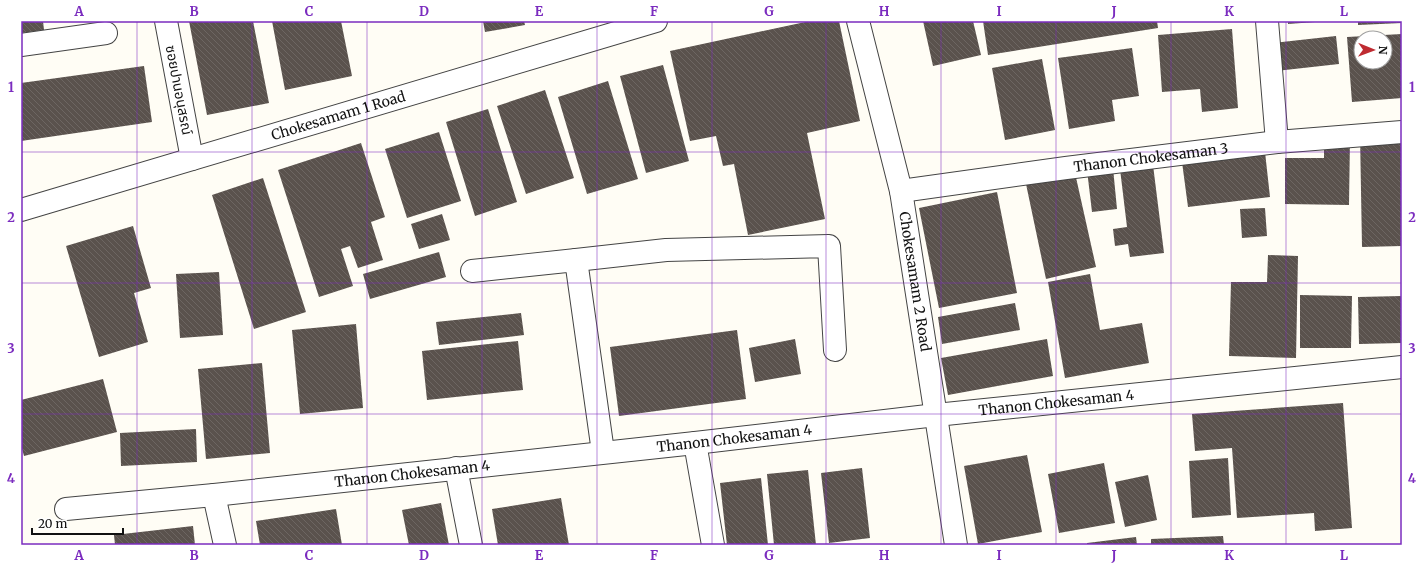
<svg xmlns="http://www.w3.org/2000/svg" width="1423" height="566" font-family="Merriweather,'Noto Sans Thai',serif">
  <defs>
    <pattern id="building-back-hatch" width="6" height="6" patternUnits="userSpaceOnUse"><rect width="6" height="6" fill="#5a524d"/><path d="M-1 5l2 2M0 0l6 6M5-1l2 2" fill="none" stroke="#6d6662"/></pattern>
  </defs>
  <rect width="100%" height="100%" fill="#fffdf5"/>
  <!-- building -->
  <path fill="url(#building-back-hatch)" fill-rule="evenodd" d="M 21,21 L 43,21 L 44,30 L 21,33 Z
    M 189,21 L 253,21 L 269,103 L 207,115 Z
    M 272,21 L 341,21 L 352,76 L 285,90 Z
    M 483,21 L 524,21 L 525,25 L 485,32 Z
    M 810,21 L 839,21 L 860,121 L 807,133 L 825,219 L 748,235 L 734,164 L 723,166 L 716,136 L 690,141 L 670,51 Z
    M 923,21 L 973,21 L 981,55 L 933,66 Z
    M 983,21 L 1157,21 L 1158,28 L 988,55 Z
    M 1288,21 L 1315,21 L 1315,22 L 1288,24 Z
    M 1358,21 L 1402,21 L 1402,23 L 1358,25 Z
    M 1232,29 L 1238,108 L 1202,112 L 1200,89 L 1162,92 L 1158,35 Z
    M 1402,34 L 1402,98 L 1352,102 L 1347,37 ZM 1361,38 L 1385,38 L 1385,62 L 1361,62 Z
    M 1336,36 L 1339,64 L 1276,71 L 1273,43 Z
    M 1132,48 L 1139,96 L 1112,100 L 1115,121 L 1069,129 L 1058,58 Z
    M 1042,59 L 1055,130 L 1005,140 L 992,68 Z
    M 663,65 L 689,161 L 646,173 L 620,76 Z
    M 144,66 L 152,122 L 21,141 L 21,83 Z
    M 608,81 L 638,179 L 587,194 L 558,97 Z
    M 545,90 L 574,178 L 526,194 L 497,106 Z
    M 488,109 L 517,202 L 475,216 L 446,122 Z
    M 439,132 L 461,201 L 407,218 L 385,149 Z
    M 1402,133 L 1402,246 L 1362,247 L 1360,134 Z
    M 1324,138 L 1350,138 L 1349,205 L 1285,204 L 1285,158 L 1324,158 Z
    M 361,143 L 385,217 L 371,222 L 383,260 L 358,268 L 350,246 L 341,249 L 353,286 L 319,297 L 278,170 Z
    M 1265,152 L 1270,197 L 1188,207 L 1182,162 Z
    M 1153,165 L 1164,253 L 1130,257 L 1128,244 L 1115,246 L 1113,229 L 1127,227 L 1120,169 Z
    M 1113,168 L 1117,209 L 1092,212 L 1087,170 Z
    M 1075,173 L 1096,267 L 1046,279 L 1026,184 Z
    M 263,178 L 306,312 L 254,329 L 212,195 Z
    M 997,192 L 1017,293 L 939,308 L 919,208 Z
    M 1265,208 L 1267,236 L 1242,238 L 1240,209 Z
    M 442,214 L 450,240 L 419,249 L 411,224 Z
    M 133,226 L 151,288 L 134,293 L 148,342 L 99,357 L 66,246 Z
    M 439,252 L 446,277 L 370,299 L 363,274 Z
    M 1268,255 L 1298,256 L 1296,358 L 1229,356 L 1231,282 L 1267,282 Z
    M 219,272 L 223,335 L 180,338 L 176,274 Z
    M 1090,274 L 1100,330 L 1142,323 L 1149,363 L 1065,378 L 1048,282 Z
    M 1300,295 L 1352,296 L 1351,348 L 1300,348 Z
    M 1402,296 L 1402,343 L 1359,344 L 1358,297 Z
    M 1015,303 L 1020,330 L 942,344 L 938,317 Z
    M 521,313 L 524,335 L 439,345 L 436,322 Z
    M 356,324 L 363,408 L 300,414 L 292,330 Z
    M 737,330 L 746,399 L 619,416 L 610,347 Z
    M 795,339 L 801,374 L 755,382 L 749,348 Z
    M 1047,339 L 1053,376 L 948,395 L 941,358 Z
    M 518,341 L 523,390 L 427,400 L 422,351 Z
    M 262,363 L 270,453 L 206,459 L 198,369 Z
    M 103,379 L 117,432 L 24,456 L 21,445 L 21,400 Z
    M 1343,403 L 1352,528 L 1315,531 L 1314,513 L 1237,518 L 1232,448 L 1195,451 L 1192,414 Z
    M 196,429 L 197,462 L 121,466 L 120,433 Z
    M 1027,455 L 1042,532 L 978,544 L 964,466 Z
    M 1228,458 L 1231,515 L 1192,518 L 1189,461 Z
    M 1104,463 L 1115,523 L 1059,533 L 1048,474 Z
    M 862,468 L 870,538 L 829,543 L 821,473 Z
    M 808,470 L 816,545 L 774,545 L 767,474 Z
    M 1148,475 L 1157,520 L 1125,527 L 1115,482 Z
    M 761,478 L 768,545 L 727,545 L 720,483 Z
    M 561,498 L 569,545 L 498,545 L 492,509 Z
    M 441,503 L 449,545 L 409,545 L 402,510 Z
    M 336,509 L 342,545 L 260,545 L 256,521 Z
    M 193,526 L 195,545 L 115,545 L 114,535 Z
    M 1223,536 L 1224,545 L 1151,545 L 1151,539 Z
    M 1136,537 L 1137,545 L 1087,545 L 1087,543 Z"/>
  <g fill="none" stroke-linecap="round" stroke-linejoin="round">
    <!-- minor casing -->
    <g stroke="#444" stroke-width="24">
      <g id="minor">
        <path d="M 166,21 L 192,159"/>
        <path id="s1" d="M 858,21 L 901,191 L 956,545"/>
        <path d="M 1267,21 L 1277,142"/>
        <path d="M 21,45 L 106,33"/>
        <path id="s2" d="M 901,191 L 1066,168 L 1277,142 L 1402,132"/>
        <path id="s3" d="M 21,210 L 656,21"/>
        <path d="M 576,260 L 666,250 L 829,246 L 835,350"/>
        <path d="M 472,271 L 576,260 L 603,452"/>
        <path d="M 695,443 L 713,545"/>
        <path d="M 456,468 L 471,545"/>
        <path d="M 214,495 L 225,545"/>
        <path id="s4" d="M 66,509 L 214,495 L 695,443 L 936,415 L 1402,367"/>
      </g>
    </g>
    <!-- minor -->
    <use href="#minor" stroke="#fff" stroke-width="22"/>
  </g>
  <!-- grid -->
  <path fill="none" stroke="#7b2cbf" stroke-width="1" stroke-opacity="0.55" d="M 137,21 L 137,545M 252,21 L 252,545M 367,21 L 367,545M 482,21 L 482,545M 597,21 L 597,545M 712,21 L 712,545M 826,21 L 826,545M 941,21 L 941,545M 1056,21 L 1056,545M 1171,21 L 1171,545M 1286,21 L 1286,545M 21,152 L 1402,152M 21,283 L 1402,283M 21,414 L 1402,414"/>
  <g text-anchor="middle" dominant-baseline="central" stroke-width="4" stroke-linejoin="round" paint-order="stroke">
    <!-- street labels -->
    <g font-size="14" fill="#111" stroke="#fff">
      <text transform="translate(179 90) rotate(79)">ซอยปานอนุสรณ์</text>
      <text stroke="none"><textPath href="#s3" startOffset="331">Chokesamam 1 Road</textPath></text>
      <text stroke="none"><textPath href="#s2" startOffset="252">Thanon Chokesaman 3</textPath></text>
      <text stroke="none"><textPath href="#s1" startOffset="267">Chokesamam 2 Road</textPath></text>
      <text stroke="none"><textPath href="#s4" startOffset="996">Thanon Chokesaman 4</textPath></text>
      <text stroke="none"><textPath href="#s4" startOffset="672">Thanon Chokesaman 4</textPath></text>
      <text stroke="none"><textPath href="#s4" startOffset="348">Thanon Chokesaman 4</textPath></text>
    </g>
  </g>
  <!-- border -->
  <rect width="1423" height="566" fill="none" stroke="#ffffff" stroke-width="44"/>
  <!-- north arrow -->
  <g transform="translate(1373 50) rotate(91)"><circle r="19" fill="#ffffff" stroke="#a0a0a0"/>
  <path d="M0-3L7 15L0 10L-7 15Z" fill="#bf2b31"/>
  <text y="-6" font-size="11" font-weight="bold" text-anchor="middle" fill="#111111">N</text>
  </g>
  <!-- scale -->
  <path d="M32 528v6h91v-6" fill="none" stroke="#111111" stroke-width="2"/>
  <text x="38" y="528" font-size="12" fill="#111111" stroke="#ffffff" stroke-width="3" paint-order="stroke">20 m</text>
  <rect x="22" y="22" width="1379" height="522" fill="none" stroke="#7b2cbf" stroke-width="1.5"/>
  <g font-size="13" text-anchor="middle" font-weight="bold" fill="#7b2cbf">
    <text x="79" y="16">A</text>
    <text x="194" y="16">B</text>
    <text x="309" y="16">C</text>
    <text x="424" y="16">D</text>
    <text x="539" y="16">E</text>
    <text x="654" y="16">F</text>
    <text x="769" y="16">G</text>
    <text x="884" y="16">H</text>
    <text x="999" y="16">I</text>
    <text x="1114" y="16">J</text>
    <text x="1229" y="16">K</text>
    <text x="1344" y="16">L</text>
    <text x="11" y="92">1</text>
    <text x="1412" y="92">1</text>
    <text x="11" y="222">2</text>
    <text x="1412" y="222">2</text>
    <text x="11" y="353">3</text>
    <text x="1412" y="353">3</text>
    <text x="11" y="483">4</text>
    <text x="1412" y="483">4</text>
    <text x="79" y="560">A</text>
    <text x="194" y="560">B</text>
    <text x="309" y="560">C</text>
    <text x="424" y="560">D</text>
    <text x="539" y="560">E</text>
    <text x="654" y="560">F</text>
    <text x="769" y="560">G</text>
    <text x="884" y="560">H</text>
    <text x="999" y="560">I</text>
    <text x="1114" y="560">J</text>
    <text x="1229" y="560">K</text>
    <text x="1344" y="560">L</text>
  </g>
</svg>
